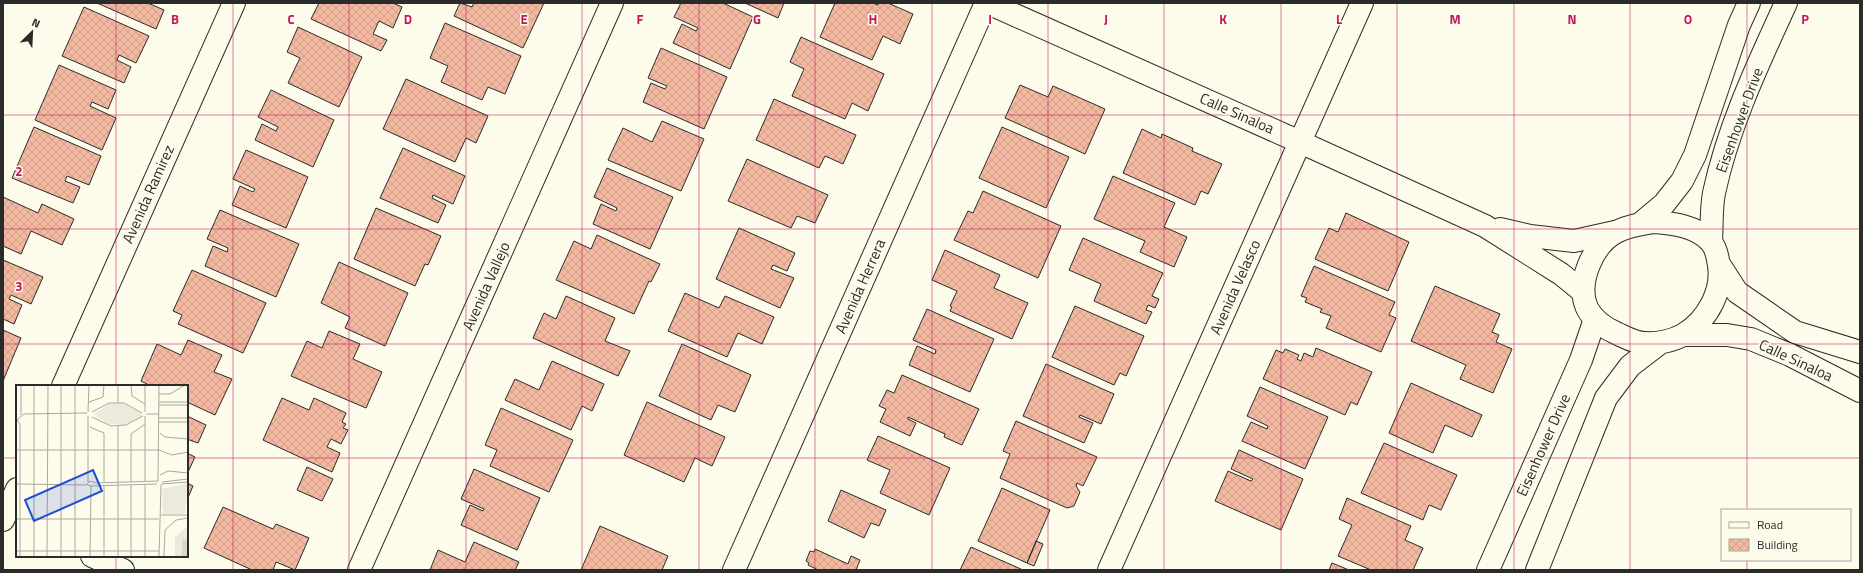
<svg xmlns="http://www.w3.org/2000/svg" width="1863" height="573" font-family="'Titillium Web',sans-serif">
  <defs>
    <pattern id="building-cross-hatch" width="8" height="8" patternUnits="userSpaceOnUse"><rect width="8" height="8" fill="#f2b8a0"/><path d="M0 0l8 8M0 8l8-8" fill="none" stroke="#d09e8a"/></pattern>
  </defs>
  <rect width="100%" height="100%" fill="#fdfbea"/>
  <!-- building -->
  <path fill="url(#building-cross-hatch)" stroke="#2b2b2b" d="M 97,3 L 148,3 L 164,10 L 156,29 Z
    M 319,3 L 393,3 L 402,7 L 393,28 L 379,21 L 373,34 L 387,40 L 381,51 L 311,19 Z
    M 460,3 L 472,7 L 474,3 L 544,3 L 523,48 L 454,16 Z
    M 681,3 L 723,3 L 753,17 L 730,69 L 673,43 L 682,24 L 696,31 L 698,28 L 674,17 Z
    M 745,3 L 784,3 L 778,18 Z
    M 835,3 L 873,3 L 878,5 L 878,3 L 888,3 L 913,14 L 900,44 L 883,36 L 872,60 L 820,37 Z
    M 84,7 L 149,36 L 136,63 L 119,55 L 117,60 L 131,67 L 124,83 L 62,56 Z
    M 445,23 L 521,56 L 505,94 L 488,87 L 482,100 L 441,82 L 448,66 L 430,58 Z
    M 298,27 L 362,57 L 339,107 L 288,83 L 300,58 L 287,52 Z
    M 801,37 L 884,74 L 868,111 L 852,103 L 845,119 L 792,96 L 804,69 L 790,62 Z
    M 661,48 L 727,77 L 704,129 L 643,102 L 651,83 L 665,89 L 667,86 L 648,78 Z
    M 59,65 L 116,90 L 108,109 L 92,102 L 90,106 L 116,118 L 102,150 L 35,120 Z
    M 406,79 L 488,116 L 476,143 L 466,138 L 455,162 L 383,129 Z
    M 1020,85 L 1048,97 L 1053,86 L 1105,109 L 1085,154 L 1005,118 Z
    M 271,90 L 334,120 L 313,167 L 255,140 L 262,124 L 276,131 L 278,127 L 258,117 Z
    M 774,99 L 856,135 L 843,164 L 825,156 L 819,168 L 756,140 Z
    M 662,121 L 704,139 L 681,191 L 608,160 L 623,128 L 652,142 Z
    M 34,127 L 101,156 L 89,185 L 67,176 L 65,181 L 80,187 L 73,203 L 12,178 Z
    M 1002,127 L 1069,157 L 1046,208 L 979,178 Z
    M 1142,129 L 1161,138 L 1162,134 L 1193,148 L 1192,151 L 1222,164 L 1208,194 L 1201,191 L 1195,205 L 1123,173 Z
    M 403,148 L 465,176 L 453,204 L 433,195 L 432,198 L 446,205 L 438,223 L 380,198 Z
    M 246,150 L 308,177 L 286,228 L 232,205 L 240,186 L 253,192 L 255,189 L 233,179 Z
    M 747,159 L 828,195 L 815,223 L 797,216 L 791,228 L 728,201 Z
    M 607,168 L 673,197 L 650,249 L 593,224 L 601,204 L 616,211 L 617,208 L 594,197 Z
    M 1113,176 L 1175,203 L 1164,227 L 1187,237 L 1174,267 L 1140,252 L 1145,241 L 1094,219 Z
    M 983,191 L 1061,226 L 1038,278 L 954,240 L 968,211 L 973,213 Z
    M 3,197 L 38,213 L 42,204 L 74,219 L 62,245 L 31,231 L 21,254 L 3,246 Z
    M 376,208 L 441,236 L 428,265 L 425,264 L 415,286 L 354,259 Z
    M 220,210 L 299,244 L 276,297 L 205,266 L 213,246 L 227,252 L 228,248 L 207,239 Z
    M 1346,213 L 1409,242 L 1388,291 L 1315,259 L 1329,228 L 1338,232 Z
    M 739,228 L 795,253 L 787,271 L 773,265 L 771,269 L 794,278 L 780,308 L 716,279 Z
    M 597,235 L 660,264 L 651,282 L 649,281 L 634,314 L 556,280 L 574,241 L 591,249 Z
    M 1083,238 L 1163,273 L 1152,296 L 1159,299 L 1155,308 L 1148,305 L 1146,310 L 1152,312 L 1146,324 L 1094,301 L 1101,284 L 1069,270 Z
    M 945,250 L 1000,275 L 994,288 L 1028,303 L 1012,339 L 950,311 L 952,307 L 950,306 L 957,291 L 932,280 Z
    M 3,260 L 43,277 L 31,304 L 11,295 L 9,299 L 22,305 L 14,324 L 3,319 Z
    M 339,262 L 408,293 L 385,346 L 345,328 L 350,317 L 321,303 Z
    M 1314,266 L 1395,302 L 1389,315 L 1396,318 L 1381,352 L 1326,328 L 1331,316 L 1320,312 L 1322,309 L 1305,302 L 1307,298 L 1301,296 Z
    M 192,270 L 266,303 L 243,353 L 178,324 L 182,315 L 173,311 Z
    M 1435,286 L 1500,314 L 1492,332 L 1499,335 L 1496,342 L 1512,349 L 1493,393 L 1460,379 L 1466,365 L 1411,341 Z
    M 685,293 L 719,308 L 725,296 L 774,317 L 762,344 L 738,333 L 727,357 L 668,331 Z
    M 566,296 L 615,318 L 605,341 L 630,351 L 618,376 L 533,338 L 544,313 L 556,319 Z
    M 1075,306 L 1144,336 L 1126,376 L 1120,373 L 1114,385 L 1052,357 Z
    M 927,309 L 994,339 L 970,392 L 909,365 L 917,346 L 935,354 L 936,350 L 913,340 Z
    M 3,330 L 21,338 L 3,381 Z
    M 329,331 L 360,344 L 353,359 L 382,372 L 366,408 L 291,376 L 307,341 L 322,348 Z
    M 188,340 L 222,355 L 214,372 L 232,379 L 215,415 L 187,402 L 187,386 L 151,386 L 141,381 L 157,344 L 181,355 Z
    M 682,344 L 751,375 L 735,412 L 718,405 L 711,420 L 659,396 Z
    M 1316,348 L 1372,372 L 1357,405 L 1351,402 L 1345,415 L 1263,379 L 1276,350 L 1283,353 L 1285,349 L 1299,355 L 1297,359 L 1301,361 L 1304,353 L 1313,357 Z
    M 552,361 L 604,384 L 592,411 L 582,406 L 571,430 L 505,400 L 515,379 L 539,390 Z
    M 1046,364 L 1114,394 L 1101,424 L 1080,415 L 1079,417 L 1093,423 L 1084,443 L 1023,416 Z
    M 902,375 L 979,409 L 962,445 L 944,437 L 945,434 L 908,417 L 908,419 L 916,423 L 910,436 L 880,422 L 886,409 L 879,406 L 887,390 L 894,393 Z
    M 1411,383 L 1482,415 L 1472,437 L 1445,425 L 1433,453 L 1389,433 Z
    M 1260,387 L 1328,417 L 1305,469 L 1242,441 L 1251,422 L 1267,429 L 1268,426 L 1247,416 Z
    M 282,398 L 309,410 L 314,398 L 346,413 L 342,422 L 346,424 L 343,428 L 348,430 L 341,444 L 331,439 L 327,447 L 340,453 L 332,472 L 263,440 Z
    M 647,402 L 725,437 L 712,466 L 695,458 L 684,482 L 624,455 Z
    M 501,408 L 573,440 L 549,492 L 490,466 L 497,450 L 485,445 Z
    M 187,416 L 206,425 L 198,443 L 187,439 Z
    M 1016,421 L 1097,457 L 1083,486 L 1077,483 L 1076,486 L 1080,492 L 1074,506 L 1067,508 L 1000,478 L 1010,454 L 1003,451 Z
    M 878,436 L 950,468 L 929,515 L 880,493 L 890,470 L 867,460 Z
    M 1384,443 L 1457,475 L 1441,510 L 1429,505 L 1423,520 L 1361,493 Z
    M 1239,450 L 1303,479 L 1281,530 L 1215,501 L 1228,471 L 1251,481 L 1253,479 L 1231,469 Z
    M 187,453 L 195,457 L 188,472 L 187,472 Z
    M 307,467 L 333,479 L 322,501 L 297,490 Z
    M 474,469 L 540,498 L 517,550 L 461,525 L 470,505 L 483,511 L 484,509 L 461,499 Z
    M 187,483 L 193,486 L 187,500 Z
    M 1002,488 L 1050,510 L 1027,563 L 978,541 Z
    M 841,490 L 886,510 L 879,526 L 871,523 L 864,538 L 828,521 Z
    M 1347,498 L 1411,526 L 1405,540 L 1423,548 L 1413,570 L 1371,570 L 1338,556 L 1352,525 L 1339,519 Z
    M 223,507 L 273,529 L 276,524 L 309,538 L 295,570 L 276,562 L 273,570 L 252,570 L 204,548 Z
    M 600,526 L 668,556 L 662,570 L 581,570 Z
    M 1036,541 L 1043,544 L 1034,566 L 1027,563 Z
    M 474,542 L 519,562 L 515,570 L 430,570 L 438,550 L 465,562 Z
    M 971,547 L 1014,566 L 1023,570 L 960,570 Z
    M 815,549 L 848,564 L 851,556 L 860,560 L 856,570 L 818,570 L 808,565 L 809,563 L 806,561 L 810,551 L 814,552 Z
    M 1332,563 L 1349,570 L 1329,570 Z"/>
  <g fill="none" stroke-linecap="round" stroke-linejoin="round">
    <!-- minor casing -->
    <g stroke="#2b2b2b" stroke-width="24">
      <path id="minor" d="M 63,386 L 234,3
        M 3,520 L 17,489
        M 92,556 L 123,570
        M 359,570 L 612,3
        M 734,570 L 986,3
        M 1109,570 L 1362,3"/>
    </g>
    <!-- tertiary casing -->
    <g stroke="#2b2b2b" stroke-width="24">
      <path id="tertiary" d="M 988,3 L 1300,142 L 1485,226 L 1561,274 L 1582,291
        M 1500,229 L 1530,236 L 1574,241 L 1615,232"/>
    </g>
    <!-- secondary casing -->
    <g stroke="#2b2b2b" stroke-width="24">
      <path id="secondary" d="M 1654,222 C 1673,223 1696,226 1710,241 C 1715,246 1717,254 1718,260 C 1725,289 1708,320 1683,335 C 1672,341 1657,344 1645,343 C 1635,343 1625,337 1616,333 C 1605,328 1593,320 1587,308 C 1576,283 1593,244 1616,232 C 1628,226 1641,224 1654,222 Z
        M 1640,224 L 1664,204 L 1682,181 L 1695,155 L 1739,25 L 1749,3
        M 1711,242 C 1712,226 1711,208 1714,193 C 1728,127 1758,64 1786,3
        M 1719,264 L 1737,292 L 1795,332 L 1860,352
        M 1683,335 L 1727,335 L 1751,339 L 1790,355 L 1860,391
        M 1488,570 L 1581,360 L 1595,319
        M 1537,570 L 1606,398 L 1630,366 L 1660,343"/>
    </g>
    <!-- minor -->
    <use href="#minor" stroke="#fdfbea" stroke-width="22"/>
    <!-- tertiary -->
    <use href="#tertiary" stroke="#fdfbea" stroke-width="22"/>
    <!-- secondary -->
    <use href="#secondary" stroke="#fdfbea" stroke-width="22"/>
  </g>
  <!-- grid -->
  <path fill="none" stroke="#c2185b" stroke-width="1" stroke-opacity="0.55" d="M 116,3 L 116,386M 233,3 L 233,570M 349,3 L 349,570M 466,3 L 466,570M 582,3 L 582,570M 699,3 L 699,570M 815,3 L 815,570M 932,3 L 932,570M 1048,3 L 1048,570M 1164,3 L 1164,570M 1281,3 L 1281,570M 1397,3 L 1397,570M 1514,3 L 1514,570M 1630,3 L 1630,570M 1747,3 L 1747,510M 3,115 L 1860,115M 3,229 L 1860,229M 3,344 L 1860,344M 3,458 L 17,458M 187,458 L 1860,458M 116,556 L 116,570M 1747,560 L 1747,570"/>
  <g text-anchor="middle" dominant-baseline="central" stroke-width="3" stroke-linejoin="round" paint-order="stroke">
    <!-- street labels -->
    <g font-size="15" fill="#2b2b2b" stroke="#fdfbea">
      <text transform="translate(1237 113) rotate(24)">Calle Sinaloa</text>
      <text transform="translate(1739 120) rotate(-70)">Eisenhower Drive</text>
      <text transform="translate(148 194) rotate(-66)">Avenida Ramirez</text>
      <text transform="translate(486 286) rotate(-66)">Avenida Vallejo</text>
      <text transform="translate(860 286) rotate(-66)">Avenida Herrera</text>
      <text transform="translate(1235 287) rotate(-66)">Avenida Velasco</text>
      <text transform="translate(1796 360) rotate(25)">Calle Sinaloa</text>
      <text transform="translate(1543 445) rotate(-66)">Eisenhower Drive</text>
    </g>
  </g>
  <!-- overview -->
  <g transform="translate(16 385)">
    <rect width="172" height="172" fill="#fdfbea"/>
    <path d="M 93,19 L 108,19 L 125,28 L 126,31 L 110,40 L 92,39 L 78,29 ZM 172,98 L 169,129 L 147,129 L 146,104 ZM 170,143 L 172,144 L 172,172 L 159,172 L 159,152 Z" fill="#ecebdb"/>
    <path d="M 166,154 L 172,155 L 172,172 L 166,172 Z" fill="#d8d7c9"/>
    <path fill="none" stroke="#a9a89e" stroke-width="1" d="M 5,0 L 5,30M 115,0 L 116,11 L 129,19M 143,9 L 154,9 L 169,0M 73,17 L 87,12 L 88,0M 143,17 L 172,17M 102,18 L 102,0M 143,20 L 172,20M 72,27 L 73,0M 76,27 L 93,18 L 108,18 L 126,28M 129,27 L 129,0M 130,29 L 143,29M 72,31 L 72,97M 129,31 L 129,96M 76,32 L 95,41 L 110,40 L 127,31M 143,33 L 172,33M 1,35 L 4,39 L 4,172M 1,35 L 8,29 L 71,28M 143,37 L 172,37M 74,42 L 88,48 L 88,97M 144,48 L 149,52 L 172,54M 0,65 L 143,65 L 156,70 L 172,67M 144,90 L 152,86 L 172,88M 142,96 L 143,0M 115,97 L 115,49 L 129,39M 146,97 L 172,94M 0,99 L 71,100M 141,99 L 74,101 L 71,99 L 74,96 L 80,98 L 142,96M 145,99 L 172,97M 145,130 L 172,130M 0,134 L 143,134M 0,166 L 143,166M 18,172 L 18,0M 31,172 L 32,0M 45,172 L 45,0M 59,172 L 59,0M 74,172 L 75,101M 88,172 L 88,101M 102,172 L 102,41M 115,172 L 115,100M 129,172 L 129,99M 143,172 L 145,100M 148,172 L 149,145 L 160,135 L 172,133"/>
    <path fill="#1d4ed8" fill-opacity="0.15" stroke="#1d4ed8" stroke-width="2" d="M 77,85 L 86,106 L 18,136 L 9,115 Z"/>
    <rect width="172" height="172" fill="none" stroke="#2b2b2b" stroke-width="2"/>
  </g>
  <g font-size="13" text-anchor="middle" font-weight="bold" fill="#c2185b" stroke="#fdfbea" stroke-width="3" stroke-linejoin="round" paint-order="stroke">
    <text x="175" y="24">B</text>
    <text x="291" y="24">C</text>
    <text x="408" y="24">D</text>
    <text x="524" y="24">E</text>
    <text x="640" y="24">F</text>
    <text x="757" y="24">G</text>
    <text x="873" y="24">H</text>
    <text x="990" y="24">I</text>
    <text x="1106" y="24">J</text>
    <text x="1223" y="24">K</text>
    <text x="1339" y="24">L</text>
    <text x="1455" y="24">M</text>
    <text x="1572" y="24">N</text>
    <text x="1688" y="24">O</text>
    <text x="1805" y="24">P</text>
    <text x="19" y="176">2</text>
    <text x="19" y="291">3</text>
  </g>
  <!-- border -->
  <rect width="1863" height="573" fill="none" stroke="#2b2b2b" stroke-width="8"/>
  <!-- legend -->
  <rect x="1721" y="509" width="130" height="52" fill="#fdfbea" stroke="#a9a89e"/>
  <rect x="1729" y="522" width="20" height="6" fill="#fdfbea" stroke="#a9a89e"/>
  <text x="1757" y="529" font-size="12" fill="#2b2b2b">Road</text>
  <rect x="1729" y="539" width="20" height="12" fill="url(#building-cross-hatch)" stroke="#a9a89e"/>
  <text x="1757" y="549" font-size="12" fill="#2b2b2b">Building</text>
  <!-- north arrow -->
  <g transform="translate(32 32) rotate(24)" stroke="#fdfbea" stroke-width="3" paint-order="stroke">
  <path d="M0-3L7 15L0 10L-7 15Z" fill="#2b2b2b"/>
  <text y="-6" font-size="11" font-weight="bold" text-anchor="middle" fill="#2b2b2b">N</text>
  </g>
</svg>
